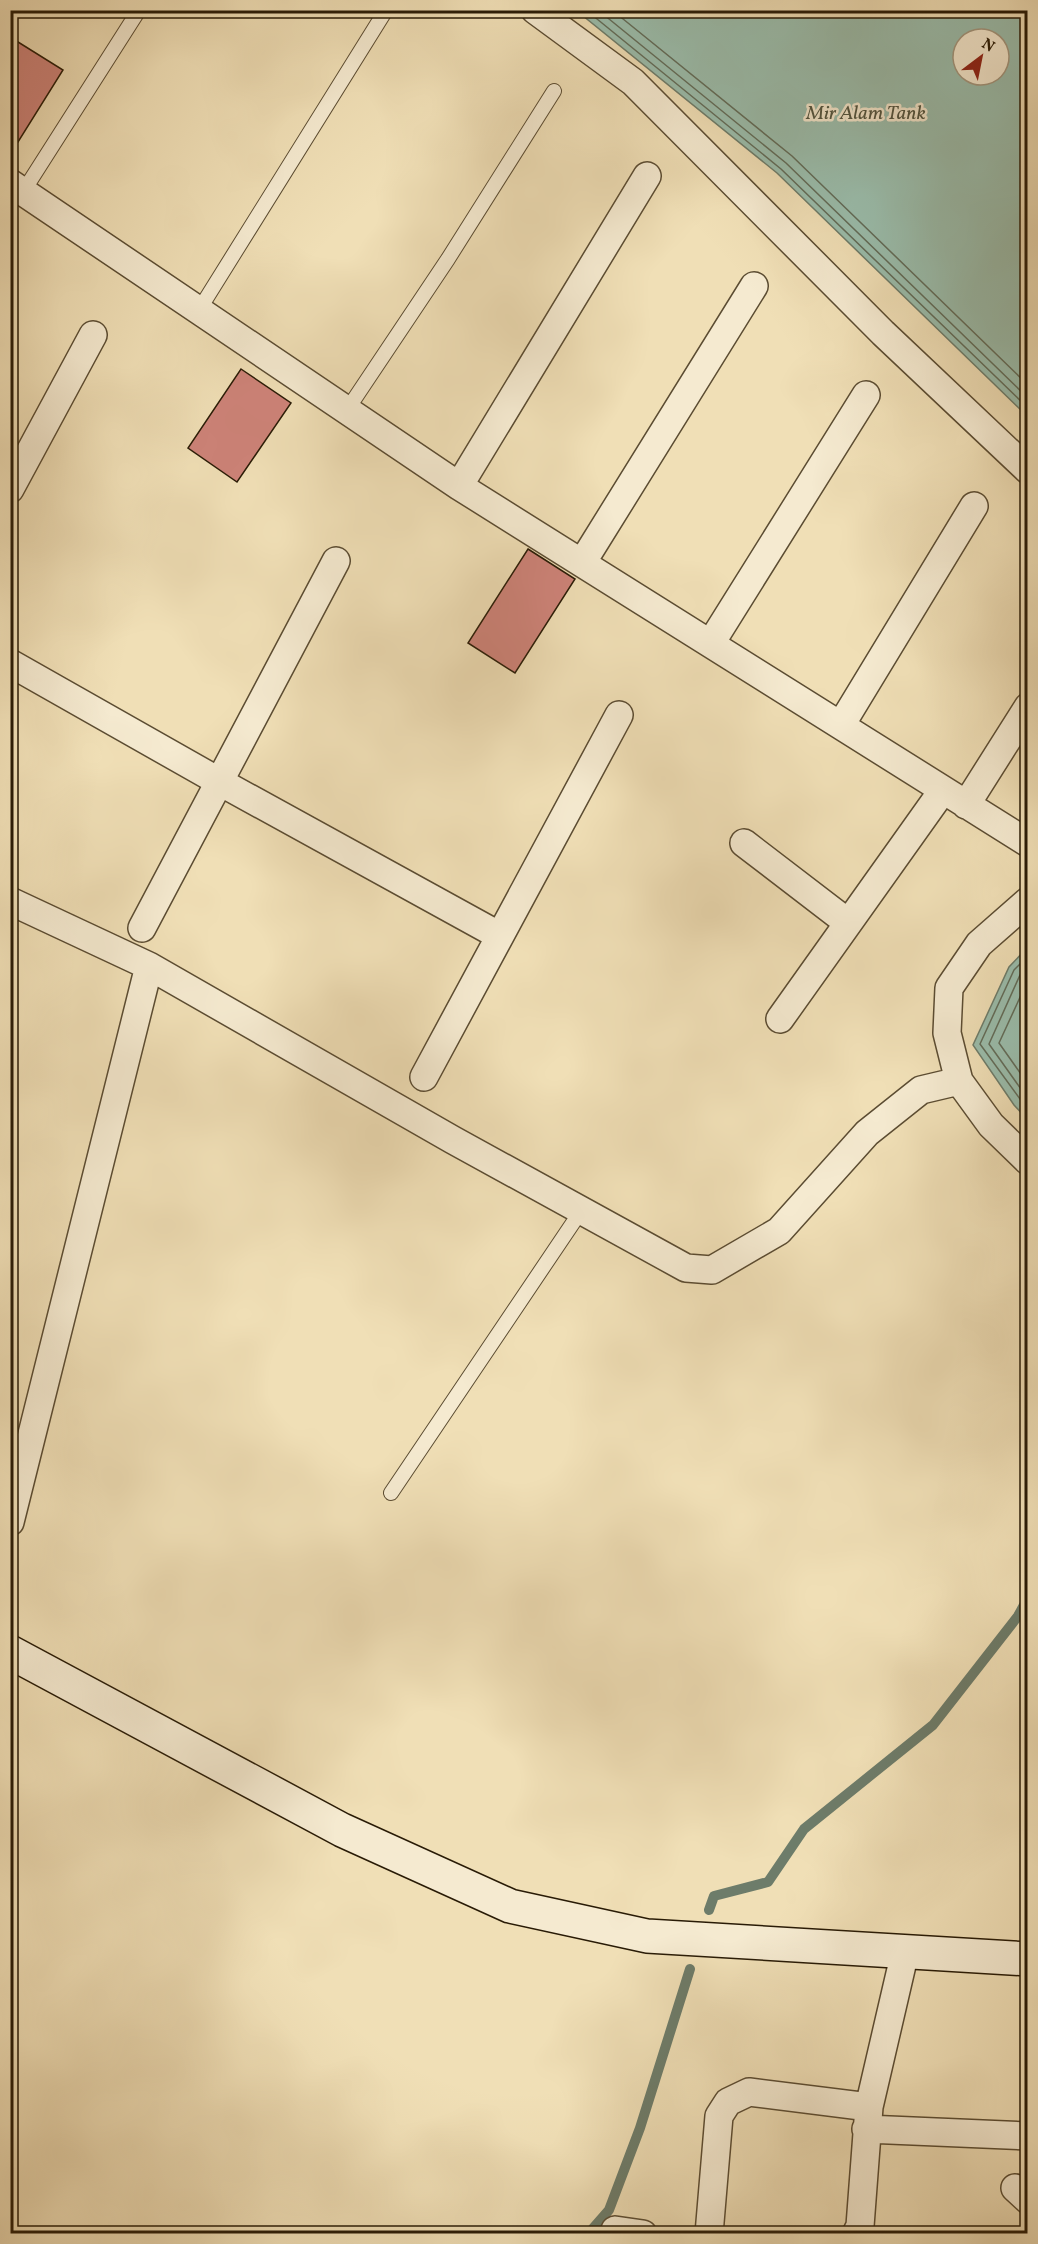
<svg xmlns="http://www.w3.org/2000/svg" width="1038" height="2244" font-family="Vollkorn,serif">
  <rect width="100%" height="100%" fill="#f0dfb6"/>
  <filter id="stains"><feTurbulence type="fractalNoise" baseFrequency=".00333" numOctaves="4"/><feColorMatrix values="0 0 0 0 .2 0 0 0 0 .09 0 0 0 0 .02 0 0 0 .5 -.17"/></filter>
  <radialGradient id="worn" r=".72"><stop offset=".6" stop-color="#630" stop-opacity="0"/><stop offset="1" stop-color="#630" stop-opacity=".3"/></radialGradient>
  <!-- water -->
  <path fill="#9abdac" stroke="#6d7c6a" stroke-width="1.5" fill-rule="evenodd" d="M 577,11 L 1027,11 L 1027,416 L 777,173 ZM 963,39 L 999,39 L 999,75 L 963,75 Z
    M 1027,948 L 1027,1119 L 1014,1105 L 973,1045 L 1009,967 Z"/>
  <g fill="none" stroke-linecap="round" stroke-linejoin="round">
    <!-- shore -->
    <path stroke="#626c59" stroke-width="1.5" d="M 586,10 L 781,169 L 1028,408
      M 598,10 L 786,163 L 1028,398
      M 612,10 L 792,156 L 1028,385
      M 1028,956 L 1014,970 L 980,1044 L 1028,1110
      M 1028,967 L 1020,975 L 989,1044 L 1028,1099
      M 1028,980 L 999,1043 L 1028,1084"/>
    <!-- stream -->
    <path stroke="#6d7c6a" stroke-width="10" d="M 709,1910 L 714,1896 L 768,1882 L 804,1829 L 933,1725 L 1018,1616 L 1028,1598
      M 588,2234 L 609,2210 L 640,2128 L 690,1969"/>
  </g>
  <!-- building -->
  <path fill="#ce8379" stroke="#291b06" stroke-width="1.5" d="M 10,37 L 63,70 L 18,142 L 10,137 Z
    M 241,369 L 291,403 L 237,482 L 188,448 Z
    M 528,549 L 575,579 L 515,673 L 468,643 Z"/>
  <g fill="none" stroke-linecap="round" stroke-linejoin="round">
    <!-- service casing -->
    <g stroke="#5b4c32" stroke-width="16">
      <path id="service" d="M 23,192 L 139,10
        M 199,310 L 386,10
        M 347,410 L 448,259 L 554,91
        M 391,1493 L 581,1211"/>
    </g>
    <!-- minor casing -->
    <g stroke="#5b4c32" stroke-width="30">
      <path id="minor" d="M 535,10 L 633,82 L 883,333 L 1028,470
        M 10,183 L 459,486 L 1028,843
        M 459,486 L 647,176
        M 10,489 L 93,335
        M 582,563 L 754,286
        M 711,643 L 866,395
        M 10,663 L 220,782 L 500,936
        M 841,725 L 974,506
        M 966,805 L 1028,707
        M 744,843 L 847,922
        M 10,901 L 149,966 L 453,1140 L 686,1268 L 712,1270 L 779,1231 L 867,1133 L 921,1090 L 959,1081
        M 1028,901 L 979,944 L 949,988 L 947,1033 L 959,1081 L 991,1125 L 1028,1161
        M 142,928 L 336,561
        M 780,1019 L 943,790
        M 424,1077 L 619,715
        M 10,1522 L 149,966
        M 866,2129 L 1028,2136
        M 1015,2188 L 1028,2200
        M 615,2230 L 643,2234
        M 709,2234 L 719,2116 L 728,2102 L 749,2092 L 869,2107
        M 856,2234 L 860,2226 L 869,2107 L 905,1952"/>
    </g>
    <!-- secondary casing -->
    <g stroke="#291b06" stroke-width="36">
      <path id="secondary" d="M 10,1652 L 342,1830 L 510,1906 L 647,1936 L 1028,1959"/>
    </g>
    <!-- service -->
    <use href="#service" stroke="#f5ead0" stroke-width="14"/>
    <!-- minor -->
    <use href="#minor" stroke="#f5ead0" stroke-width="27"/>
    <!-- secondary -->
    <use href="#secondary" stroke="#f5ead0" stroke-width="33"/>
  </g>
  <g text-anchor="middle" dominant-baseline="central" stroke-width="5" stroke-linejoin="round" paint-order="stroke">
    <!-- water labels -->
    <g font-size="20" font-style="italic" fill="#515440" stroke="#f5ead0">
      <text x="866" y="114">Mir Alam Tank</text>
    </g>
  </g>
  <!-- margin -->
  <rect width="1038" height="2244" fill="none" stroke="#f0dfb6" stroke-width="36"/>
  <rect x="12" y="12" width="1014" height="2220" fill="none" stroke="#291b06" stroke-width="3"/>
  <rect x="18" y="18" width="1002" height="2208" fill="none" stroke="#291b06" stroke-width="1.5"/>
  <!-- north arrow -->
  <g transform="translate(981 57) rotate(32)"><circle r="28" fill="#f5ead0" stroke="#a3977f" stroke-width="1.5"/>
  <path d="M0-4.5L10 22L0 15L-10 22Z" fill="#8f2418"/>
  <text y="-9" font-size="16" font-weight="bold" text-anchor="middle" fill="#291b06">N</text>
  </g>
  <rect width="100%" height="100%" filter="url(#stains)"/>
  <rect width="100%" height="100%" fill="url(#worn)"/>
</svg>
